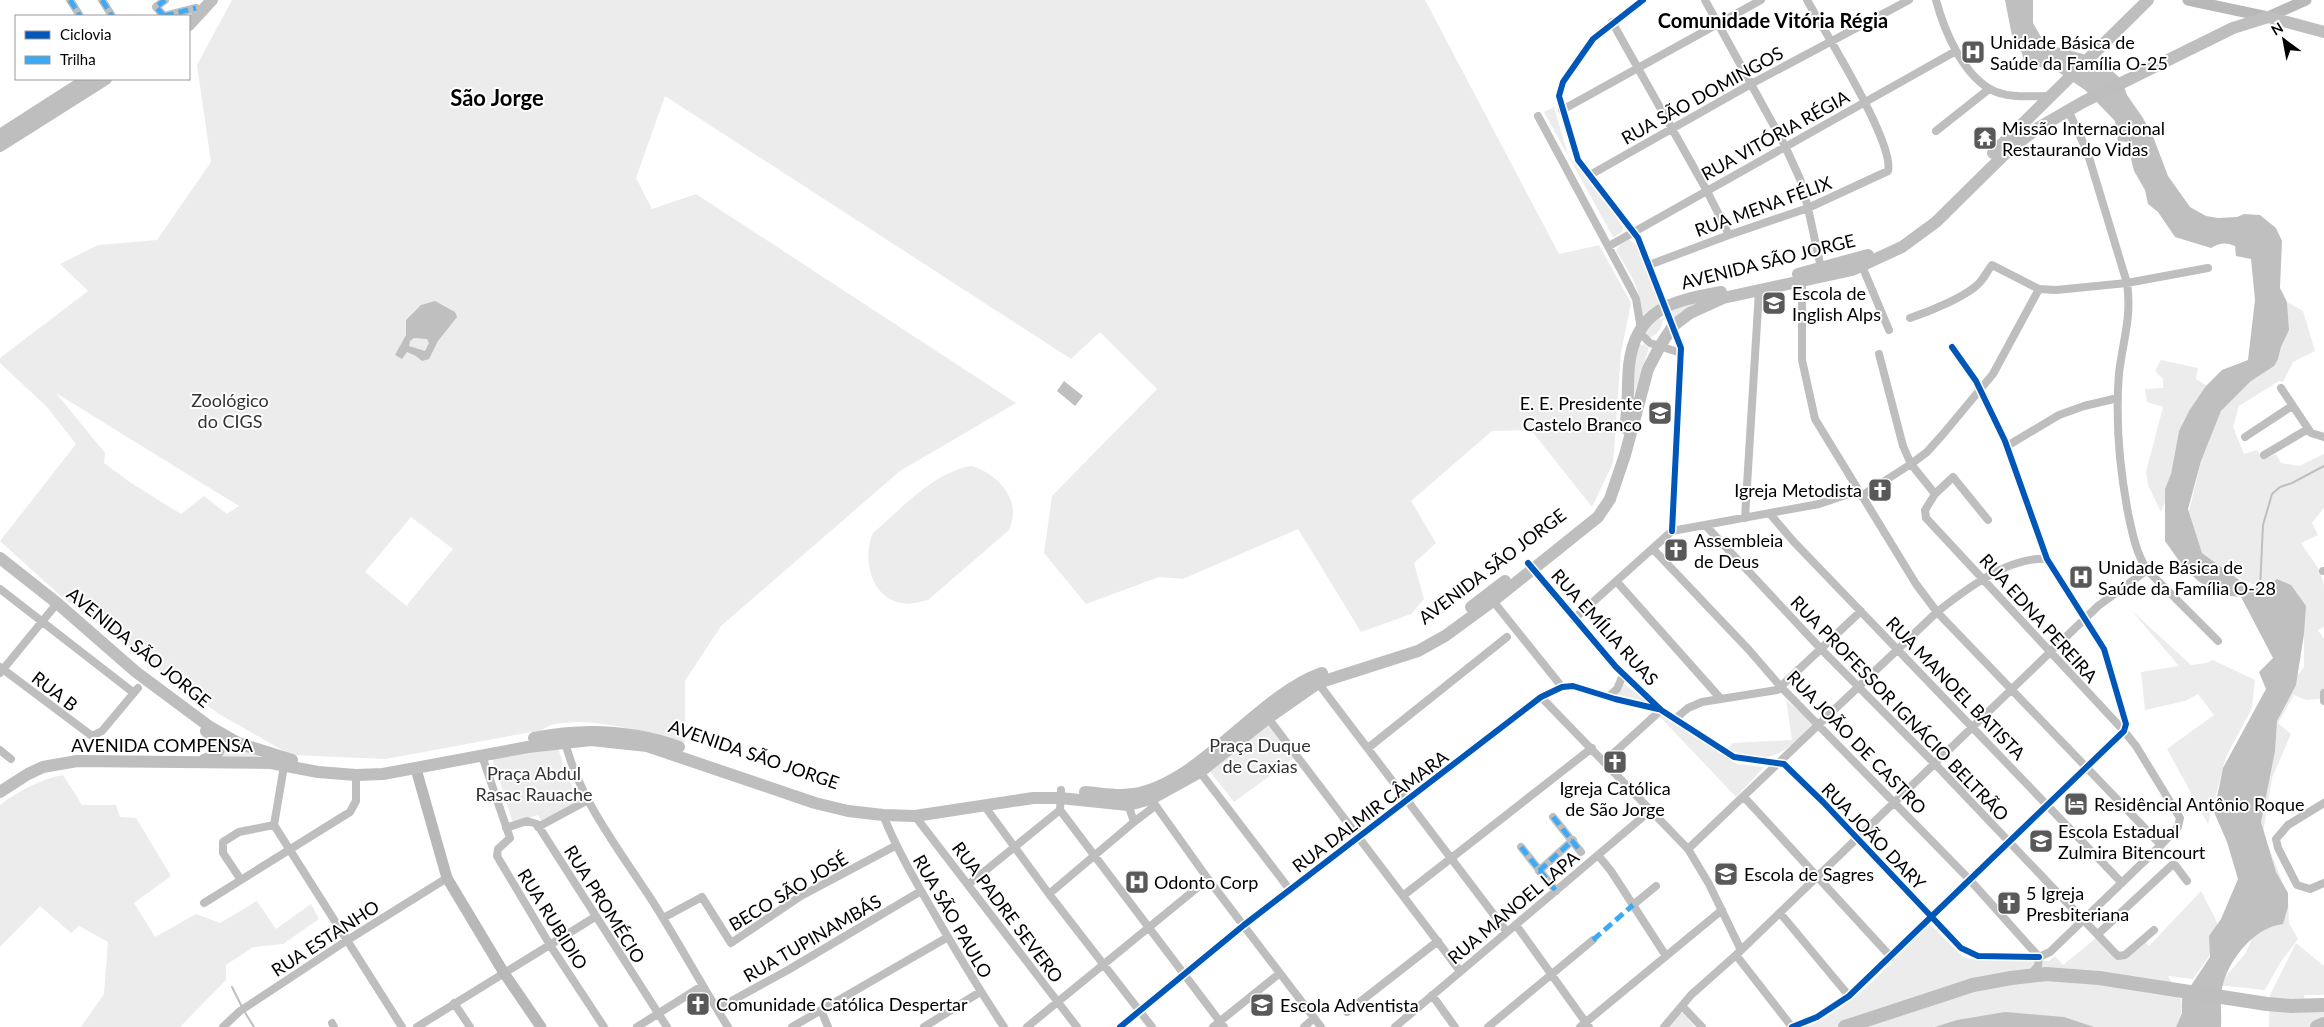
<svg xmlns="http://www.w3.org/2000/svg" width="2324" height="1027" font-family="Lato,sans-serif">
  <rect width="100%" height="100%" fill="#fff"/>
  <!-- green -->
  <path fill="#ececec" fill-rule="evenodd" d="M 232,0 L 1425,0 L 1559,254 L 1599,245 L 1631,303 L 1621,352 L 1613,463 L 1592,507 L 1531,430 L 1492,431 L 1411,501 L 1436,543 L 1414,563 L 1424,599 L 1411,614 L 1361,632 L 1298,529 L 1183,579 L 1159,577 L 1086,604 L 1044,553 L 1052,496 L 1157,389 L 1100,332 L 1071,359 L 665,96 L 636,178 L 652,209 L 696,194 L 1016,403 L 900,471 L 721,626 L 685,681 L 685,743 C 647,733 591,715 551,725 C 546,727 540,732 534,734 L 531,732 L 386,759 L 291,755 L 219,714 L 62,597 L 0,541 L 76,444 L 47,407 L 0,363 L 0,358 L 88,291 L 60,264 L 98,245 L 157,240 L 211,162 L 197,65 ZM 56,393 L 239,506 L 227,514 L 204,496 L 181,514 L 131,483 L 104,463 L 105,453 ZM 411,517 L 453,549 L 407,605 L 409,608 L 365,572 Z
    M 1554,107 L 1568,155 L 1617,218 L 1623,227 L 1622,232 L 1613,237 L 1544,112 Z
    M 1629,239 L 1637,246 L 1662,305 L 1641,319 C 1642,291 1631,274 1616,251 L 1620,245 Z
    M 1704,299 L 1672,321 L 1670,317 L 1662,321 C 1663,329 1656,335 1649,338 L 1645,346 L 1649,348 L 1632,402 L 1637,341 L 1643,346 L 1647,337 L 1645,329 L 1658,316 L 1661,320 L 1674,310 Z
    M 2287,302 L 2303,311 L 2315,351 L 2293,362 L 2283,382 L 2279,381 L 2239,406 L 2233,427 L 2244,454 L 2257,450 L 2261,457 L 2265,459 L 2276,454 L 2281,463 L 2299,466 L 2324,454 L 2324,508 L 2312,523 L 2318,535 L 2301,543 L 2320,571 L 2324,585 L 2324,627 L 2318,630 L 2324,639 L 2324,693 L 2321,699 L 2306,700 L 2294,695 L 2278,723 L 2291,734 L 2272,778 L 2263,833 L 2288,896 L 2289,923 L 2298,939 L 2280,963 L 2265,990 L 2218,985 L 2245,954 L 2266,908 L 2240,839 L 2270,713 L 2304,667 L 2304,634 L 2277,579 L 2265,584 L 2252,584 L 2232,574 L 2202,553 L 2189,512 L 2201,461 L 2221,411 L 2251,381 L 2278,359 L 2281,347 L 2289,330 Z
    M 2161,360 L 2198,368 L 2196,379 L 2207,386 L 2189,411 L 2179,431 L 2171,474 L 2165,489 L 2165,502 L 2161,512 L 2148,485 L 2146,472 L 2163,407 L 2147,402 L 2145,389 L 2163,388 L 2163,379 L 2155,371 Z
    M 971,466 C 991,471 1014,491 1013,514 C 1013,519 1011,525 1009,530 L 928,600 C 919,602 911,605 901,603 C 870,597 862,558 873,533 C 901,509 934,472 971,466 Z
    M 2131,610 L 2191,665 L 2206,663 L 2213,660 L 2255,680 L 2252,708 L 2226,757 L 2208,824 L 2167,749 L 2214,715 L 2198,694 L 2185,701 L 2145,710 L 2141,672 L 2179,666 Z
    M 1624,684 L 1737,764 L 1764,767 L 1736,797 L 1646,702 L 1615,694 Z
    M 1786,700 L 1815,725 C 1786,750 1768,771 1728,748 L 1733,743 L 1792,740 Z
    M 1267,721 L 1294,758 L 1234,802 L 1208,769 Z
    M 204,726 L 266,760 L 214,758 L 219,756 Z
    M 558,748 L 567,776 L 581,802 L 544,825 L 538,815 L 513,823 L 492,757 Z
    M 63,775 L 82,805 L 116,805 L 120,817 L 136,818 L 171,876 L 134,903 L 155,937 L 196,914 L 220,923 L 257,901 L 276,929 L 311,904 L 319,919 L 283,944 L 253,947 L 226,965 L 226,980 L 180,1027 L 81,1027 L 104,994 L 108,942 L 79,926 L 71,933 L 40,906 L 0,947 L 0,805 C 20,790 39,780 63,775 Z
    M 2201,891 L 2216,920 L 2222,938 L 2193,979 L 2168,976 C 2181,997 2187,1003 2176,1027 L 1805,1027 C 1856,1007 1892,961 1929,923 L 1963,957 L 1969,959 L 2049,961 L 2055,956 L 2063,965 L 2101,934 L 2122,956 L 2143,938 L 2149,946 Z
    M 2296,943 L 2324,966 L 2324,995 L 2304,995 L 2307,1010 L 2324,1012 L 2324,1027 L 2269,1027 L 2270,995 Z
    M 1680,1013 L 1683,1013 L 1695,1027 L 1668,1027 Z"/>
  <!-- water -->
  <path fill="#bfbfbf" fill-rule="evenodd" d="M 2005,0 L 2033,0 L 2033,23 L 2045,44 L 2083,54 L 2110,69 L 2121,79 L 2127,95 L 2143,118 L 2154,139 L 2168,176 L 2190,207 L 2206,216 L 2218,218 L 2237,217 L 2244,214 L 2260,215 L 2276,228 L 2282,241 L 2280,288 L 2287,302 L 2289,330 L 2281,347 L 2278,359 L 2274,366 L 2251,381 L 2221,411 L 2201,461 L 2188,509 L 2202,553 L 2249,587 L 2265,587 L 2277,579 L 2291,585 L 2306,606 L 2304,634 L 2296,685 L 2277,721 L 2275,751 L 2261,822 L 2276,872 L 2288,893 L 2288,907 L 2283,924 C 2255,927 2230,958 2223,984 C 2219,998 2222,1013 2221,1027 L 2176,1027 L 2182,1013 L 2182,999 L 2210,957 L 2209,936 L 2221,919 L 2238,879 L 2227,842 L 2214,812 L 2223,768 L 2266,689 L 2259,672 L 2273,658 L 2241,597 L 2221,595 L 2198,581 L 2182,565 L 2165,541 L 2165,489 L 2171,474 L 2179,431 L 2189,411 L 2206,386 L 2222,370 L 2248,360 L 2255,300 L 2251,259 L 2236,256 L 2235,246 C 2225,242 2220,243 2211,248 L 2175,237 L 2158,212 L 2148,204 L 2145,190 L 2134,171 L 2127,142 L 2118,141 L 2115,121 L 2085,90 L 2057,71 L 2024,63 L 2022,53 L 2013,41 Z
    M 435,301 L 455,312 L 457,317 L 438,341 L 429,359 L 422,361 L 416,356 L 407,352 L 402,359 L 395,355 L 406,335 L 406,320 L 421,305 ZM 414,338 L 427,339 L 429,343 L 425,351 L 409,346 L 410,341 Z
    M 1064,381 L 1083,396 L 1075,406 L 1057,391 Z
    M 2005,1012 L 2064,1017 L 2094,1027 L 1935,1027 L 1957,1020 Z"/>
  <g fill="none" stroke-linecap="round" stroke-linejoin="round">
    <!-- stream -->
    <path stroke="#bfbfbf" stroke-width="2" d="M 2260,588 L 2263,525 L 2272,494 L 2280,487 L 2292,483 L 2324,466
      M 232,987 L 242,1007
      M 244,1011 L 254,1027"/>
    <!-- street -->
    <path stroke="#bebebe" stroke-width="8" d="M 70,0 L 80,16
      M 102,0 L 112,16
      M 1643,0 L 1593,39 L 1563,82 L 1559,96 L 1578,160 L 1638,238 L 1681,348 L 1672,531
      M 1705,0 L 1785,146 L 1800,179 L 1808,208 L 1821,268
      M 1936,0 C 1944,30 1962,73 1990,89 C 2007,99 2032,96 2051,96
      M 164,16 L 196,8
      M 164,16 L 156,7 L 165,0
      M 1612,22 L 1707,191 L 1729,235
      M 1562,110 L 1761,0
      M 2068,110 L 2087,151 L 2127,283 C 2132,317 2123,340 2119,373 C 2115,422 2119,465 2128,513 C 2132,532 2136,553 2147,570 L 2218,641
      M 1538,116 L 1630,287 L 1636,299 L 1642,335 L 1650,343 L 1681,353
      M 1936,131 L 1989,89
      M 1590,175 L 1751,84 L 1909,0
      M 1609,246 L 1956,51
      M 1649,265 L 1729,235 L 1808,208 L 1888,171 C 1895,143 1823,29 1807,0
      M 1862,266 L 1889,330
      M 1802,281 L 1802,360 L 1815,419 L 1916,584 L 1937,612 L 2161,845
      M 1910,318 C 1928,312 1969,296 1981,281 C 1985,276 1988,270 1992,265 L 2039,289 L 2056,290 L 2127,283 L 2208,268
      M 1879,354 L 1903,446 L 1911,464 L 1935,494
      M 2281,388 L 2311,433 L 2324,437
      M 2245,437 L 2292,406
      M 2007,446 L 2059,415 L 2084,406 L 2118,398
      M 2264,455 L 2308,429
      M 1861,496 L 1911,464 L 1927,452 L 1944,433 L 1993,374 L 2039,289
      M 1770,514 L 1794,542 L 2122,883
      M 1745,518 L 1759,291
      M 1988,520 L 1953,477 L 1935,494 L 1925,510 L 1926,518 L 2124,731 L 2136,746 L 2180,818 L 2178,827 L 2161,845 L 2050,952 L 2039,957 L 2038,966 L 2030,975
      M 1706,526 L 1821,649 L 1935,764 L 2115,953 L 2118,956 L 2125,955 L 2154,930
      M 1653,549 L 1749,650 L 1781,687 L 1969,879 L 2039,957
      M 1528,563 L 1616,667 L 1661,710 L 1734,757 L 1784,764 L 1823,802 L 1961,948 L 1978,956 L 2039,957
      M 2323,571 L 2324,571
      M 1617,582 L 1721,699
      M 0,589 L 134,693
      M 1493,601 L 1562,687
      M 1574,619 L 1672,531 L 1819,504 L 1858,491
      M 0,667 L 92,736 L 102,731 L 138,688
      M 0,673 L 54,607
      M 1318,683 L 1507,932
      M 2324,693 L 2324,701
      M 1541,697 L 1688,849 L 1709,884 L 1741,950
      M 1608,697 L 1617,689 L 1623,675
      M 1268,718 L 1460,971
      M 1675,719 L 1688,708 L 1702,702 L 1777,690 L 1861,611
      M 565,742 C 580,801 620,851 653,902 C 679,943 702,986 728,1027
      M 1368,748 L 1507,637
      M 0,750 L 11,759
      M 482,756 L 510,838 L 498,849 L 497,856 L 550,945 L 604,1027
      M 1604,762 L 1661,710
      M 284,766 L 274,825 L 402,1027
      M 1200,772 L 1290,890
      M 1061,790 L 1060,810 L 1224,1027
      M 1744,797 L 1891,957
      M 1151,799 L 1208,879 L 1321,1027
      M 2324,803 L 2288,825 L 2276,839 L 2278,848 L 2297,885 L 2310,889 L 2324,883
      M 983,804 L 1049,894 L 1152,1027
      M 883,815 C 899,855 921,890 942,927 C 962,961 982,994 1004,1027
      M 915,816 L 1077,1027
      M 1553,817 L 1581,852
      M 1134,822 L 1155,806
      M 538,827 L 588,800
      M 506,828 L 527,821 L 537,824 L 667,1027
      M 1521,847 L 1556,891
      M 1688,849 L 1937,612 C 1965,590 2009,556 2047,559
      M 1598,855 L 1611,871 L 1666,956
      M 1539,871 L 1573,840
      M 241,880 L 223,853 L 223,842 L 239,832 L 274,825
      M 969,884 L 1060,810
      M 1049,894 L 1134,822 L 1127,801
      M 1404,895 L 1592,748
      M 204,903 L 350,812 L 356,801 L 356,775
      M 1633,905 L 1656,886
      M 1780,913 L 1849,996
      M 663,918 L 702,897 L 731,943 L 801,896 L 895,846
      M 1516,925 L 1589,1027
      M 2098,934 L 2172,865 L 2175,865 L 2187,881
      M 1736,955 L 1792,1027
      M 1432,995 L 1455,1027
      M 454,1003 L 470,1027
      M 1682,1006 L 1702,1027
      M 717,1009 L 788,970 L 921,891
      M 821,1010 L 828,1027
      M 1347,1012 L 1438,941
      M 332,1023 L 334,1027
      M 223,1027 L 240,1011 L 346,941 L 447,878
      M 417,1027 L 595,917
      M 637,1027 L 702,986
      M 792,1027 L 948,937
      M 924,1027 L 980,992
      M 1027,1027 L 1208,879
      M 1120,1027 L 1244,925 L 1541,697 L 1562,687 L 1573,686 L 1615,699 L 1659,709
      M 1213,1027 L 1280,973
      M 1304,1027 L 1314,1018
      M 1395,1027 L 1651,810
      M 1488,1027 L 1593,940
      M 1580,1027 L 1722,910
      M 1664,1027 L 1691,995 L 1736,955 L 2098,606 L 2147,570
      M 1792,1027 L 1817,1017 L 1849,996 L 2124,731 L 2126,724 L 2104,649 L 2047,559 L 2005,441 L 1976,381 L 1952,347"/>
    <!-- secondary -->
    <path stroke="#b8b8b8" stroke-width="11" d="M 2188,0 L 2268,17 L 2306,0
      M 416,769 L 447,878 L 504,973 L 541,1027"/>
    <!-- primary -->
    <path stroke="#bebebe" stroke-width="12" d="M 189,25 L 212,0
      M 0,135 L 87,79
      M 0,146 L 106,79
      M 1993,153 L 2148,0
      M 1798,274 L 1868,255
      M 1625,428 C 1629,407 1627,387 1629,366 C 1635,309 1672,301 1721,292
      M 0,558 L 57,603 L 136,672 L 210,727 L 238,743 L 292,760
      M 1471,607 L 1505,581
      M 534,738 C 584,728 631,730 679,747
      M 204,760 C 227,752 221,743 206,731
      M 0,792 L 28,774 L 43,767 L 77,761 L 271,763 L 318,772 L 356,775 L 383,774 L 528,747 L 591,740 L 647,746 L 815,803 L 848,811 L 883,815 L 915,816 L 1033,798 L 1060,798 L 1128,805 L 1151,799 L 1200,772 L 1268,718 L 1318,683 L 1418,651 L 1445,636 L 1493,601 L 1598,517 L 1610,499 L 1625,455 L 1648,369 L 1660,346 L 1673,326 L 1690,313 L 1723,298 L 1852,270 L 1902,247 L 1936,222 L 2009,150 L 2038,128 L 2083,102 L 2233,28 L 2268,17 L 2324,32
      M 1085,792 C 1101,793 1118,797 1134,794 C 1201,783 1257,696 1322,673"/>
    <!-- highway -->
    <path stroke="#bebebe" stroke-width="14" d="M 1845,1027 L 1973,985 L 2011,978 L 2046,974 L 2099,978 L 2267,1004 L 2291,1006 L 2324,1005
      M 2317,1027 L 2324,1024"/>
    <!-- quiet -->
    <path stroke="#3fa9f5" stroke-width="5" stroke-dasharray="10 5" stroke-linecap="butt" d="M 70,0 L 80,16
      M 102,0 L 112,16
      M 164,16 L 196,8
      M 164,16 L 156,7 L 165,0
      M 1553,817 L 1581,852
      M 1521,847 L 1556,891
      M 1539,871 L 1573,840
      M 1593,940 L 1633,905"/>
    <!-- cycleway casing -->
    <g stroke="#fff" stroke-width="9">
      <path id="cycleway" d="M 1643,0 L 1593,39 L 1563,82 L 1559,96 L 1578,160 L 1638,238 L 1681,348 L 1672,531
        M 1528,563 L 1616,667 L 1661,710 L 1734,757 L 1784,764 L 1823,802 L 1961,948 L 1978,956 L 2039,957
        M 1120,1027 L 1244,925 L 1541,697 L 1562,687 L 1573,686 L 1615,699 L 1658,709
        M 1792,1027 L 1817,1017 L 1849,996 L 2124,731 L 2126,724 L 2104,649 L 2047,559 L 2005,441 L 1976,381 L 1952,347"/>
    </g>
    <!-- cycleway -->
    <use href="#cycleway" stroke="#0057b8" stroke-width="6"/>
  </g>
  <!-- icons -->
  <defs>
    <g id="hospital-square" transform="scale(1.25)"><rect x="-9" y="-9" width="18" height="18" rx="4" fill="#595959" stroke="#fff"/><path d="M-5-5h3v3.5h4V-5h3V5h-3V1.5h-4V5h-3Z" fill="#fff"/></g>
    <g id="temple-square" transform="scale(1.25)"><rect x="-9" y="-9" width="18" height="18" rx="4" fill="#595959" stroke="#fff"/><path d="M0-6L5-2H3V0L6.5 2.5H4V6H1.5V3h-3V6H-4V2.5H-6.5L-3 0V-2H-5Z" fill="#fff"/></g>
    <g id="school-square" transform="scale(1.25)"><rect x="-9" y="-9" width="18" height="18" rx="4" fill="#595959" stroke="#fff"/><path d="M0-5L7-2L0 1L-7-2ZM-4 1L0 2.5L4 1V4Q0 6-4 4Z" fill="#fff"/></g>
    <g id="church-square" transform="scale(1.25)"><rect x="-9" y="-9" width="18" height="18" rx="4" fill="#595959" stroke="#fff"/><path d="M-1.2-6h2.4v3.5h3.3v2.4h-3.3V6h-2.4V-.1h-3.3v-2.4h3.3Z" fill="#fff"/></g>
    <g id="hotel-square" transform="scale(1.25)"><rect x="-9" y="-9" width="18" height="18" rx="4" fill="#595959" stroke="#fff"/><path d="M-6-4.5h1.5V1H6V5H4.5V3h-9V5H-6ZM-4 0a1.8 1.8 0 1 1 3.6 0ZM.5 0V-2.5h3Q6-2.5 6 0Z" fill="#fff"/></g>
  </defs>
  <g fill-rule="evenodd">
    <use href="#hospital-square" x="1973" y="52"/>
    <use href="#temple-square" x="1985" y="138"/>
    <use href="#school-square" x="1774" y="303"/>
    <use href="#school-square" x="1660" y="413"/>
    <use href="#church-square" x="1880" y="490"/>
    <use href="#church-square" x="1676" y="550"/>
    <use href="#hospital-square" x="2081" y="577"/>
    <use href="#church-square" x="1615" y="762"/>
    <use href="#hotel-square" x="2076" y="804"/>
    <use href="#school-square" x="2041" y="841"/>
    <use href="#school-square" x="1726" y="874"/>
    <use href="#hospital-square" x="1137" y="882"/>
    <use href="#church-square" x="2009" y="903"/>
    <use href="#church-square" x="698" y="1004"/>
    <use href="#school-square" x="1262" y="1005"/>
  </g>
  <g text-anchor="middle" dominant-baseline="central" stroke-width="4" stroke-linejoin="round" paint-order="stroke">
    <!-- poi labels -->
    <g font-size="18" fill="#000" stroke="#fff" text-anchor="start">
      <text x="1990" y="42">Unidade Básica de<tspan x="1990" dy="21">Saúde da Família O-25</tspan></text>
      <text x="2002" y="128">Missão Internacional<tspan x="2002" dy="21">Restaurando Vidas</tspan></text>
      <text x="1792" y="293">Escola de<tspan x="1792" dy="21">Inglish Alps</tspan></text>
      <text x="1642" y="403" text-anchor="end">E. E. Presidente<tspan x="1642" dy="21">Castelo Branco</tspan></text>
      <text x="1862" y="490" text-anchor="end">Igreja Metodista</text>
      <text x="1694" y="540">Assembleia<tspan x="1694" dy="21">de Deus</tspan></text>
      <text x="2098" y="567">Unidade Básica de<tspan x="2098" dy="21">Saúde da Família O-28</tspan></text>
      <text x="1615" y="788" text-anchor="middle">Igreja Católica<tspan x="1615" dy="21">de São Jorge</tspan></text>
      <text x="2094" y="804">Residêncial Antônio Roque</text>
      <text x="2058" y="831">Escola Estadual<tspan x="2058" dy="21">Zulmira Bitencourt</tspan></text>
      <text x="1744" y="874">Escola de Sagres</text>
      <text x="1154" y="882">Odonto Corp</text>
      <text x="2026" y="893">5 Igreja<tspan x="2026" dy="21">Presbiteriana</tspan></text>
      <text x="716" y="1004">Comunidade Católica Despertar</text>
      <text x="1280" y="1005">Escola Adventista</text>
    </g>
    <!-- street labels -->
    <g font-size="18" fill="#000" stroke="#fff">
      <text transform="translate(1702 95) rotate(-29)">RUA SÃO DOMINGOS</text>
      <text transform="translate(1775 135) rotate(-29)">RUA VITÓRIA RÉGIA</text>
      <text transform="translate(1763 206) rotate(-20)">RUA MENA FÉLIX</text>
      <text transform="translate(1768 261) rotate(-14)">AVENIDA SÃO JORGE</text>
      <text transform="translate(1492 566) rotate(-37)">AVENIDA SÃO JORGE</text>
      <text transform="translate(2039 618) rotate(48)">RUA EDNA PEREIRA</text>
      <text transform="translate(1605 627) rotate(48)">RUA EMÍLIA RUAS</text>
      <text transform="translate(139 647) rotate(39)">AVENIDA SÃO JORGE</text>
      <text transform="translate(1956 688) rotate(46)">RUA MANOEL BATISTA</text>
      <text transform="translate(55 691) rotate(38)">RUA B</text>
      <text transform="translate(1900 708) rotate(46)">RUA PROFESSOR IGNÁCIO BELTRÃO</text>
      <text transform="translate(1857 742) rotate(46)">RUA JOÃO DE CASTRO</text>
      <text x="162" y="745">AVENIDA COMPENSA</text>
      <text transform="translate(754 754) rotate(19)">AVENIDA SÃO JORGE</text>
      <text transform="translate(1370 811) rotate(-37)">RUA DALMIR CÂMARA</text>
      <text transform="translate(1874 836) rotate(46)">RUA JOÃO DARY</text>
      <text transform="translate(788 891) rotate(-31)">BECO SÃO JOSÉ</text>
      <text transform="translate(605 904) rotate(58)">RUA PROMÉCIO</text>
      <text transform="translate(1513 907) rotate(-40)">RUA MANOEL LAPA</text>
      <text transform="translate(1008 912) rotate(53)">RUA PADRE SEVERO</text>
      <text transform="translate(953 916) rotate(60)">RUA SÃO PAULO</text>
      <text transform="translate(553 919) rotate(58)">RUA RUBIDIO</text>
      <text transform="translate(325 938) rotate(-33)">RUA ESTANHO</text>
      <text transform="translate(812 938) rotate(-30)">RUA TUPINAMBÁS</text>
    </g>
    <!-- park labels -->
    <g font-size="18" fill="#333" stroke="#fff">
      <text x="230" y="400">Zoológico<tspan x="230" dy="21">do CIGS</tspan></text>
      <text x="1260" y="745">Praça Duque<tspan x="1260" dy="21">de Caxias</tspan></text>
      <text x="534" y="773">Praça Abdul<tspan x="534" dy="21">Rasac Rauache</tspan></text>
    </g>
    <!-- quarter labels -->
    <g font-size="20" font-weight="bold" fill="#000" stroke="#fff">
      <text x="1773" y="20">Comunidade Vitória Régia</text>
    </g>
    <!-- district labels -->
    <g font-size="22" font-weight="bold" fill="#000" stroke="#fff">
      <text x="497" y="97">São Jorge</text>
    </g>
  </g>
  <!-- legend -->
  <rect x="15" y="15" width="175" height="65" fill="#ffffff" stroke="#999999"/>
  <rect x="25" y="31" width="25" height="8" fill="#0057b8" stroke="#999999"/>
  <text x="60" y="40" font-size="15" fill="#000000">Ciclovia</text>
  <rect x="25" y="56" width="25" height="8" fill="#3fa9f5" stroke="#999999"/>
  <text x="60" y="65" font-size="15" fill="#000000">Trilha</text>
  <!-- north arrow -->
  <g transform="translate(2284 40) rotate(328)" stroke="#ffffff" stroke-width="4" paint-order="stroke">
  <path d="M0-4L9 19L0 12L-9 19Z" fill="#000000"/>
  <text y="-8" font-size="14" font-weight="bold" text-anchor="middle" fill="#000000">N</text>
  </g>
</svg>
